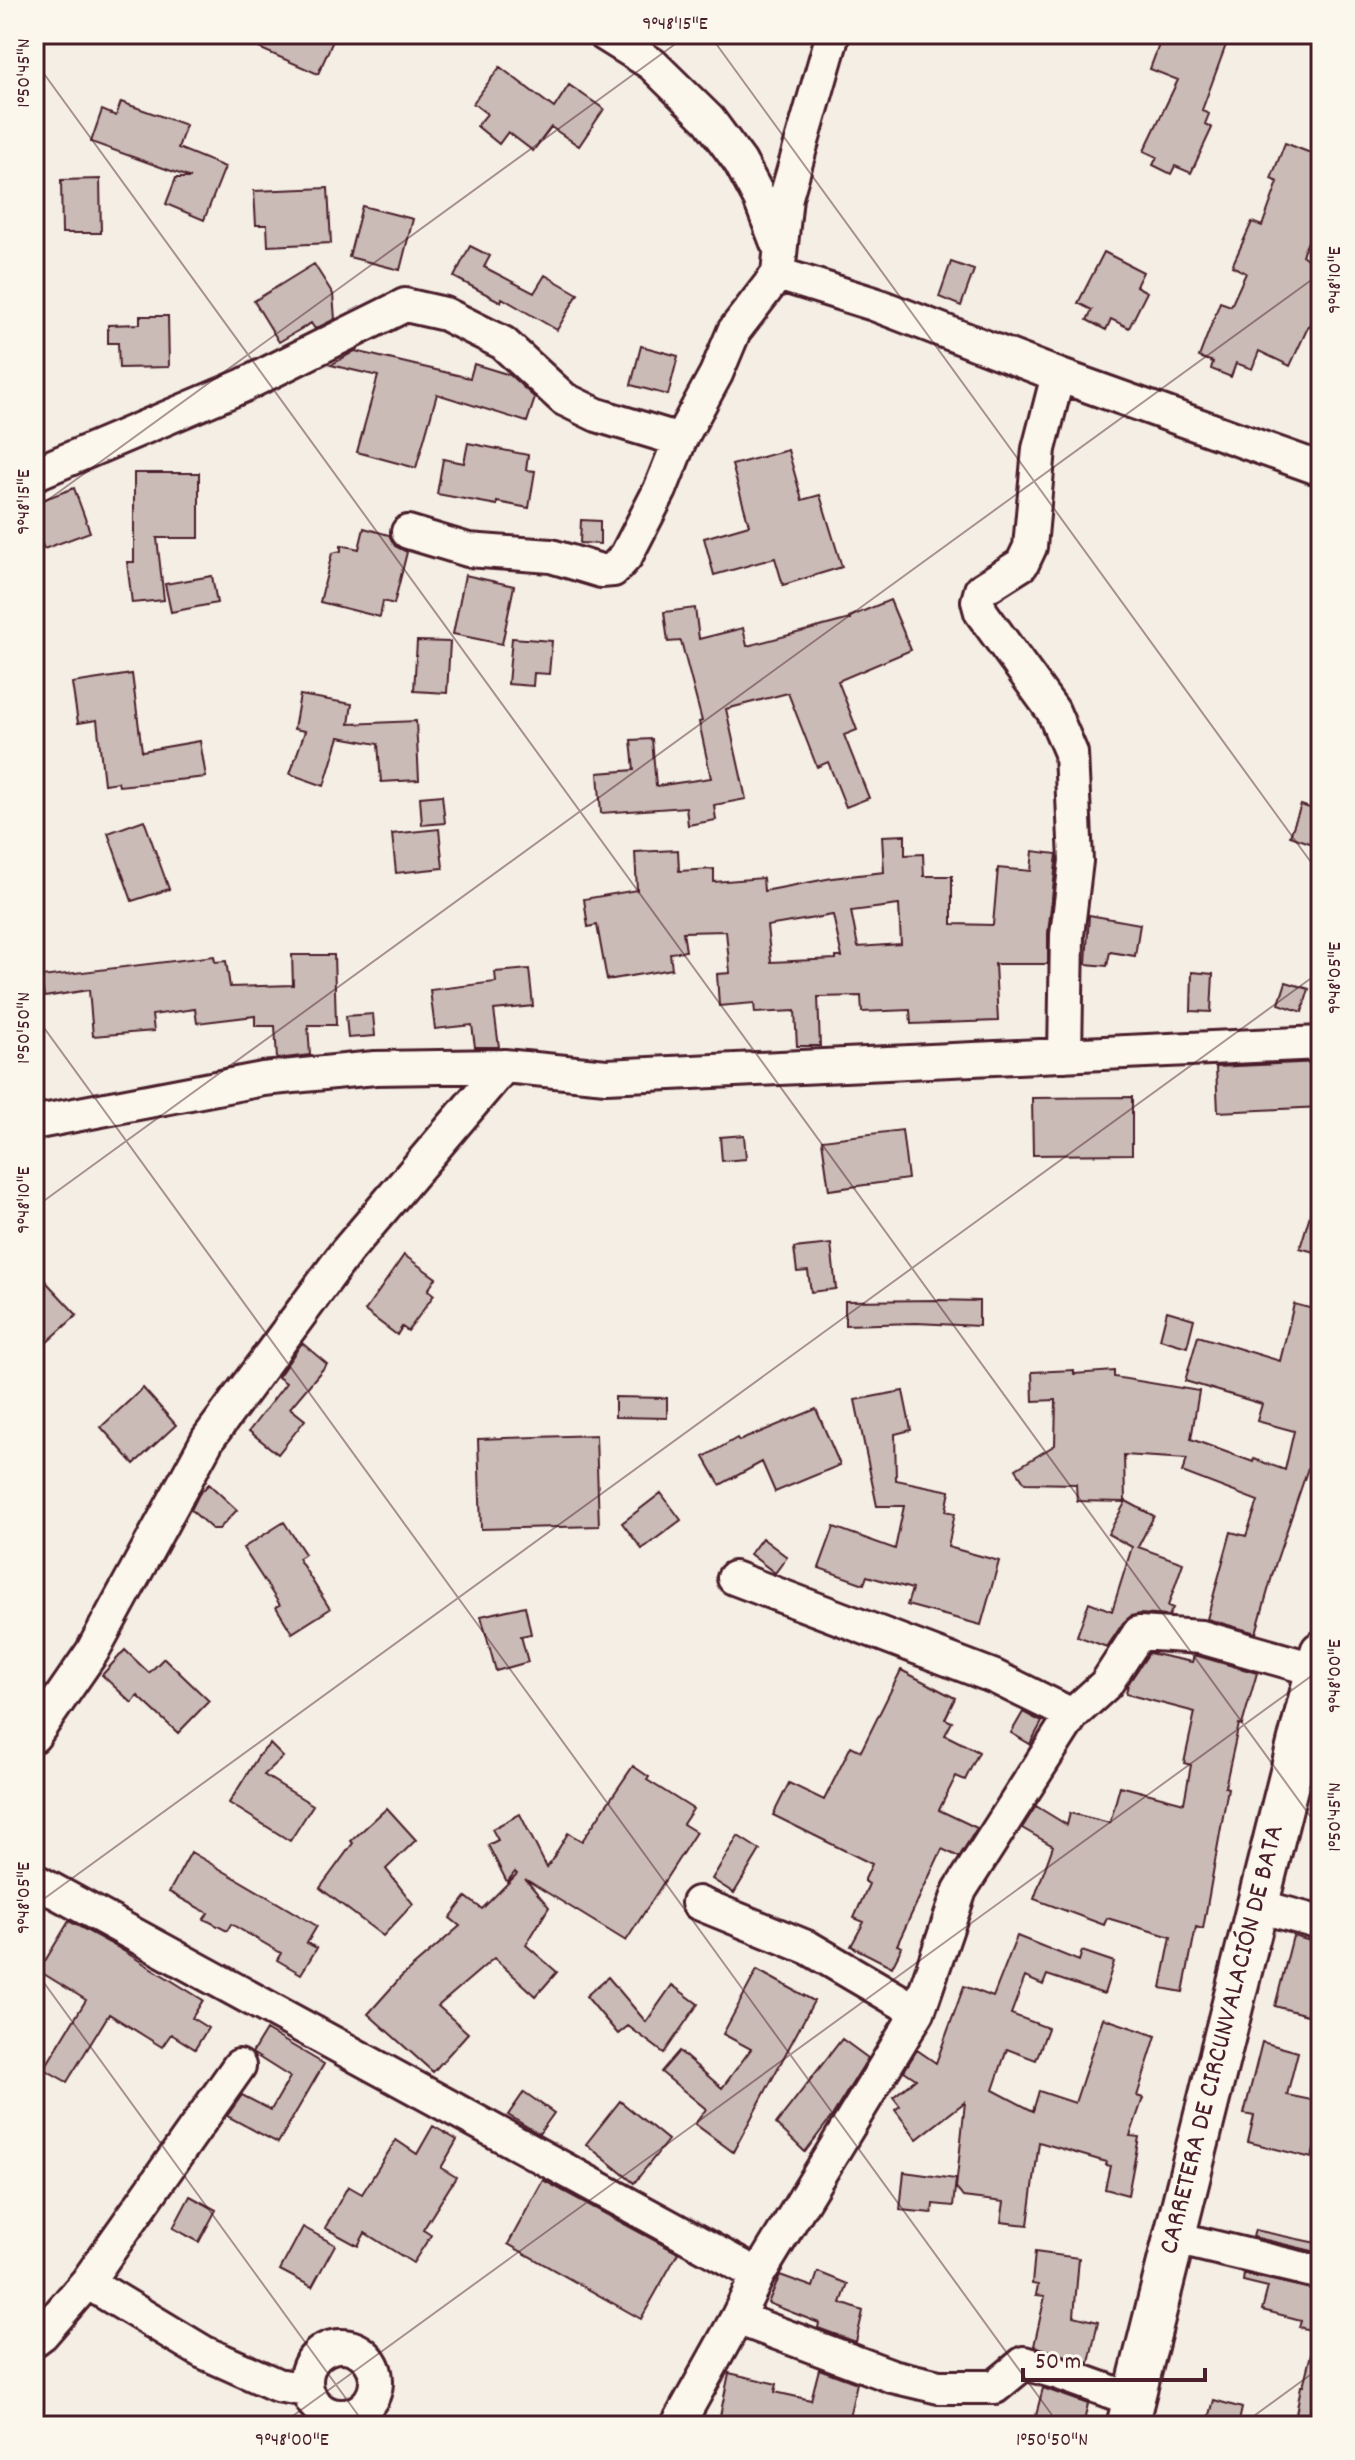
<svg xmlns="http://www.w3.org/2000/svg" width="1355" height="2460" font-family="Dekko,sans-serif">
  <rect width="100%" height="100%" fill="#f4eee4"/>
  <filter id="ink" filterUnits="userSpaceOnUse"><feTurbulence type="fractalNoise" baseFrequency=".0125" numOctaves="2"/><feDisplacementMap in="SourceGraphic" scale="16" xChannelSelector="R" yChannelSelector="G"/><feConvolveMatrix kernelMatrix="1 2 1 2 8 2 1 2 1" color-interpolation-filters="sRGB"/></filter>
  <g filter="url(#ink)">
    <!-- building -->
    <path fill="#cabbb6" stroke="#4a1f2b" stroke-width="2" fill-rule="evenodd" d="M 227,34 L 336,34 L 318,74 Z
      M 1163,34 L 1230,34 L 1202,110 L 1209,114 L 1205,124 L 1212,128 L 1191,173 L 1175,166 L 1171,174 L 1153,165 L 1157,157 L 1144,151 L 1178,80 L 1150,69 Z
      M 500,67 L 554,108 L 569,85 L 604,109 L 579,146 L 551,127 L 533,151 L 508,132 L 499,144 L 477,126 L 487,114 L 473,103 Z
      M 121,102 L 186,125 L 178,148 L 225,167 L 204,220 L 166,204 L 176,178 L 191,178 L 91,142 L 102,110 L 116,116 Z
      M 1285,143 L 1321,157 L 1321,213 L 1302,255 L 1321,270 L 1321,335 L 1309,325 L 1290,366 L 1259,351 L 1252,369 L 1236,363 L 1231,377 L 1211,369 L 1213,362 L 1199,357 L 1220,302 L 1231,306 L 1246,273 L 1232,266 L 1252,222 L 1262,226 L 1278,182 L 1271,179 Z
      M 100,179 L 101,233 L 62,233 L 61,180 Z
      M 328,188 L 331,243 L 268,246 L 267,225 L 256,225 L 254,191 Z
      M 362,206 L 413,219 L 400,270 L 349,257 Z
      M 470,246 L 490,256 L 484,267 L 534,293 L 545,275 L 578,294 L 557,330 L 502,298 L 501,302 L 454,277 Z
      M 1104,252 L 1143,272 L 1136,286 L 1147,292 L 1129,328 L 1111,319 L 1106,330 L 1087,320 L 1092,310 L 1078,303 Z
      M 951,262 L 974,270 L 961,306 L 939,297 Z
      M 314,264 L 333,294 L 335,319 L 315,329 L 311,323 L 279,342 L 254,301 Z
      M 140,316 L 168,316 L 169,367 L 119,368 L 118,343 L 108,343 L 108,325 L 140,324 Z
      M 641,346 L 678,356 L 668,395 L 631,385 Z
      M 355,351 L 470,378 L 474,364 L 510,375 L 535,398 L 527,422 L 437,394 L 416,468 L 357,452 L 378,376 L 331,365 Z
      M 468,443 L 528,455 L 526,470 L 535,471 L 529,508 L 497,502 L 497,505 L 437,494 L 443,459 L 464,463 Z
      M 788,450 L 802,500 L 820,495 L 842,567 L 783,585 L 775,558 L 714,575 L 704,538 L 749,525 L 732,465 Z
      M 134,473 L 199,473 L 199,538 L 157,538 L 164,600 L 132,603 L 127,562 L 134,562 Z
      M 74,488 L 90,532 L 44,549 L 34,523 L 34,503 Z
      M 581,520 L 600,521 L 600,544 L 580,543 Z
      M 364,528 L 389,535 L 395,546 L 407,552 L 394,604 L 383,601 L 380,617 L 320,602 L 332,553 L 341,551 L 341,545 L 359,549 Z
      M 465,575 L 514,586 L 502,644 L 453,634 Z
      M 212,576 L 217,603 L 171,612 L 165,584 Z
      M 890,600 L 911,650 L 838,681 L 857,730 L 844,735 L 869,798 L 846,807 L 828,762 L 817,767 L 788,693 L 726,709 L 746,799 L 714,805 L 716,820 L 688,825 L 686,807 L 601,813 L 598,773 L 634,770 L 631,740 L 652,739 L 656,786 L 711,778 L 699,722 L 702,721 L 681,641 L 668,642 L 664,612 L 695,608 L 699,639 L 743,628 L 747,646 L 850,619 L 849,617 Z
      M 512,638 L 552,641 L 549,674 L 534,673 L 533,686 L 508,684 Z
      M 417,641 L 450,642 L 447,693 L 414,691 Z
      M 132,674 L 142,751 L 200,741 L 206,777 L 119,786 L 118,782 L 104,784 L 97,720 L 78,723 L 72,683 Z
      M 300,695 L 352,704 L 349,724 L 416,721 L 419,780 L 381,782 L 378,744 L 339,737 L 324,786 L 290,774 L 305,731 L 294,729 Z
      M 442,795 L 445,823 L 422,825 L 420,797 Z
      M 1301,805 L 1321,812 L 1321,847 L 1290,836 Z
      M 144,820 L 169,889 L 132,901 L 108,833 Z
      M 439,829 L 443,868 L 396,873 L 392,834 Z
      M 905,835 L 905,855 L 923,854 L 924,876 L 952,876 L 952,924 L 993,925 L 998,868 L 1031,871 L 1033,851 L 1057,854 L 1048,933 L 1048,964 L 995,964 L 998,1021 L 911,1024 L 910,1010 L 862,1012 L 861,996 L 818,997 L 820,1046 L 797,1046 L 795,1011 L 755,1013 L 754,1003 L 719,1006 L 717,974 L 730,973 L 726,931 L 683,932 L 686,951 L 670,953 L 672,969 L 607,980 L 597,925 L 588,927 L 584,899 L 637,890 L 635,852 L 678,850 L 679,871 L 714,869 L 714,882 L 763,878 L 764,891 L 832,878 L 884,872 L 882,836 ZM 899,905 L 901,944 L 858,947 L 851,911 ZM 833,915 L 842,957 L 836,957 L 836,959 L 771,962 L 767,926 Z
      M 1089,915 L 1140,924 L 1135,956 L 1110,952 L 1107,966 L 1086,964 Z
      M 292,955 L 334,955 L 336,1025 L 308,1025 L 310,1055 L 277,1059 L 275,1026 L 255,1026 L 255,1016 L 197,1023 L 195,1009 L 152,1015 L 154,1031 L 93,1036 L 89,990 L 44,997 L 41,977 L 214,956 L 215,962 L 226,961 L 230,987 L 293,985 Z
      M 529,969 L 533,1006 L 494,1010 L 499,1047 L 475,1047 L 472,1025 L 435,1029 L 430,990 L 496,982 L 495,972 Z
      M 1192,972 L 1213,974 L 1211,1012 L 1191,1011 Z
      M 1286,982 L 1309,989 L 1302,1012 L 1279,1004 Z
      M 373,1014 L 375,1036 L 348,1038 L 346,1016 Z
      M 1321,1062 L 1321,1107 L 1218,1112 L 1216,1067 Z
      M 1132,1097 L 1132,1154 L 1033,1155 L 1032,1098 Z
      M 902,1130 L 908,1179 L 829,1190 L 822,1140 Z
      M 744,1135 L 746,1159 L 722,1161 L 720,1137 Z
      M 1316,1195 L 1321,1195 L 1321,1254 L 1300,1248 Z
      M 831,1244 L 836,1289 L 811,1292 L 808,1271 L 797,1272 L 794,1248 Z
      M 404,1255 L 436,1278 L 428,1290 L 434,1295 L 408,1331 L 402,1327 L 397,1335 L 365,1311 Z
      M 34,1269 L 77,1315 L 45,1344 L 34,1332 Z
      M 938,1300 L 979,1301 L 979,1326 L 916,1323 L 845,1325 L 845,1301 Z
      M 1294,1304 L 1321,1311 L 1321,1407 L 1311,1445 L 1315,1446 L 1310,1468 L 1308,1468 L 1276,1562 L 1256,1633 L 1207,1619 L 1231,1532 L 1246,1536 L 1258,1501 L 1182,1472 L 1187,1459 L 1124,1455 L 1125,1502 L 1077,1501 L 1076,1484 L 1025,1483 L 1016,1469 L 1055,1445 L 1056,1400 L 1033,1401 L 1032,1372 L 1074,1370 L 1074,1374 L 1114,1371 L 1114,1377 L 1199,1391 L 1191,1439 L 1253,1462 L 1254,1459 L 1285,1470 L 1294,1431 L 1257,1421 L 1262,1404 L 1185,1381 L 1198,1336 L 1280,1361 Z
      M 1167,1311 L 1194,1319 L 1187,1347 L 1160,1339 Z
      M 302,1343 L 327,1364 L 290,1408 L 305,1420 L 278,1454 L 249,1431 L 286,1383 L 278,1377 Z
      M 143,1388 L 176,1425 L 134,1464 L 101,1427 Z
      M 903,1391 L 911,1430 L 895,1434 L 896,1480 L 950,1491 L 946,1511 L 955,1513 L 948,1547 L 999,1561 L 981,1625 L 907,1605 L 912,1589 L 867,1576 L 864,1584 L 819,1568 L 834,1527 L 895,1549 L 904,1506 L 877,1506 L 855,1400 Z
      M 615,1397 L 667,1398 L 667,1418 L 615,1417 Z
      M 816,1409 L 840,1465 L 775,1492 L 762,1462 L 720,1485 L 704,1457 L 737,1438 L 739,1441 Z
      M 596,1435 L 599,1526 L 481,1529 L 478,1439 Z
      M 209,1484 L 237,1510 L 219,1529 L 212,1529 L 191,1510 L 199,1494 Z
      M 661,1493 L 681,1520 L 642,1549 L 622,1523 Z
      M 1126,1501 L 1154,1516 L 1138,1547 L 1183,1563 L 1168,1606 L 1173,1608 L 1169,1616 L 1140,1614 L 1131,1616 L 1123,1623 L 1107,1647 L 1077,1636 L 1089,1602 L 1112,1611 L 1132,1547 L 1108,1534 Z
      M 284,1522 L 305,1554 L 298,1558 L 330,1609 L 292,1633 L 276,1607 L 280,1605 L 243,1548 Z
      M 762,1538 L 787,1557 L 775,1573 L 750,1554 Z
      M 525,1606 L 531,1634 L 521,1636 L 528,1662 L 496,1671 L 481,1616 Z
      M 125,1650 L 149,1673 L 164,1658 L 209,1701 L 178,1733 L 138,1696 L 132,1703 L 102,1675 Z
      M 1149,1653 L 1192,1662 L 1194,1656 L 1198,1656 L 1257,1673 L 1242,1725 L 1239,1724 L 1225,1787 L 1228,1788 L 1203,1929 L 1196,1927 L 1183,1992 L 1161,1988 L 1171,1937 L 1107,1918 L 1104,1925 L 1034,1899 L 1053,1846 L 1022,1828 L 1036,1806 L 1067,1825 L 1070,1813 L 1110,1823 L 1120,1786 L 1184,1803 L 1191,1765 L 1184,1763 L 1195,1712 L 1126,1694 L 1128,1684 Z
      M 901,1670 L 955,1698 L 945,1719 L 952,1722 L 945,1735 L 979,1752 L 965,1780 L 956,1776 L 939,1810 L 977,1828 L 959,1857 L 942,1849 L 897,1945 L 902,1947 L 892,1967 L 851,1946 L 864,1922 L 854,1918 L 869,1884 L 864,1881 L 872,1864 L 773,1815 L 789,1783 L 824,1800 L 851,1746 L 861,1751 Z
      M 1023,1712 L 1042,1722 L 1030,1744 L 1011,1733 Z
      M 270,1744 L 283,1757 L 264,1775 L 313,1805 L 290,1841 L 229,1803 L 259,1755 Z
      M 633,1766 L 649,1777 L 647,1780 L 693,1809 L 683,1824 L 696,1832 L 626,1941 L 525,1879 L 549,1907 L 526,1945 L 557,1972 L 536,1996 L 494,1958 L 438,2006 L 468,2033 L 433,2072 L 368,2014 L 401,1977 L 460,1926 L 450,1918 L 466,1897 L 482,1909 L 517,1874 L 515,1872 L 507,1882 L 488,1845 L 498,1840 L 492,1829 L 520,1814 L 547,1868 L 568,1833 L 582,1841 Z
      M 387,1808 L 416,1840 L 386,1869 L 413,1904 L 383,1936 L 320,1888 L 353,1843 L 351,1841 Z
      M 738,1836 L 760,1850 L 734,1893 L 712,1879 Z
      M 191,1852 L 317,1926 L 307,1943 L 317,1948 L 301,1974 L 277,1960 L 281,1953 L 231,1924 L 227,1931 L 204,1919 L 208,1913 L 169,1892 Z
      M 69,1921 L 117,1947 L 203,2000 L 192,2018 L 208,2028 L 195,2049 L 171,2034 L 162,2047 L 109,2014 L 67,2082 L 44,2069 L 86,2000 L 39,1971 Z
      M 1017,1936 L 1079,1961 L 1082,1951 L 1114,1962 L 1104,1994 L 1047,1975 L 1043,1985 L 1025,1977 L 1011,2014 L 1048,2028 L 1036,2060 L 1007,2049 L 993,2090 L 1033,2111 L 1039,2091 L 1075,2103 L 1103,2018 L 1156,2036 L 1137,2096 L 1143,2098 L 1130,2136 L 1139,2137 L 1128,2195 L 1105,2189 L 1110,2166 L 1105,2165 L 1106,2162 L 1039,2142 L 1028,2225 L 1001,2222 L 1004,2202 L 963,2197 L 956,2188 L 965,2102 L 917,2139 L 895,2110 L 900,2106 L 893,2097 L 916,2079 L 904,2071 L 917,2050 L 936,2063 L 964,1986 L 993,1997 Z
      M 1293,1936 L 1321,1944 L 1321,1963 L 1307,2015 L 1275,2006 Z
      M 757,1970 L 814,2001 L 733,2152 L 695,2124 L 706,2109 L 661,2072 L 679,2051 L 722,2088 L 751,2049 L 723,2034 Z
      M 608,1977 L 646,2022 L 672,1985 L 698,2004 L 664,2053 L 628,2026 L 618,2034 L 586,1996 Z
      M 266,2030 L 324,2064 L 278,2143 L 227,2116 L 242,2095 L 271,2110 L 290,2077 L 252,2053 Z
      M 842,2039 L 868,2058 L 832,2116 L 805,2152 L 776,2124 Z
      M 1262,2042 L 1298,2052 L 1287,2095 L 1321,2102 L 1321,2134 L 1318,2133 L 1312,2158 L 1248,2142 L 1254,2116 L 1244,2114 Z
      M 524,2092 L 554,2113 L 539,2134 L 508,2115 Z
      M 620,2101 L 668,2140 L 634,2183 L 586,2144 Z
      M 433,2126 L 457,2140 L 441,2168 L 456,2177 L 423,2230 L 431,2235 L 413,2263 L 365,2233 L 358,2246 L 325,2228 L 348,2186 L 362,2194 L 396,2140 L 417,2154 Z
      M 904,2172 L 956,2179 L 953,2206 L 933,2204 L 932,2213 L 900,2210 Z
      M 543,2180 L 678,2253 L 641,2319 L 508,2244 Z
      M 190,2196 L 216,2210 L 199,2242 L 173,2228 Z
      M 303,2227 L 335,2245 L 312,2287 L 280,2270 Z
      M 1255,2230 L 1321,2244 L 1321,2253 L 1253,2237 Z
      M 1035,2252 L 1079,2258 L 1074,2316 L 1098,2322 L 1089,2363 L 1034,2346 L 1045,2296 L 1036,2295 L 1038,2285 L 1032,2284 Z
      M 818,2272 L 848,2284 L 841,2303 L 863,2311 L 856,2342 L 818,2328 L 819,2323 L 768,2303 L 780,2275 L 813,2287 Z
      M 1244,2274 L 1321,2291 L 1321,2333 L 1299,2327 L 1301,2320 L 1262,2310 L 1268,2287 L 1243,2281 Z
      M 1314,2342 L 1321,2342 L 1321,2425 L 1295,2420 L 1301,2386 L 1303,2386 Z
      M 819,2369 L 857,2383 L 847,2426 L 718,2426 L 729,2373 L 777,2384 L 775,2392 L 811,2400 Z
      M 1043,2388 L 1088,2404 L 1083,2426 L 1033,2426 Z
      M 1214,2400 L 1242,2408 L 1238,2426 L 1207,2426 Z"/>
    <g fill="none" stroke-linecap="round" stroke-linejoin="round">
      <!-- minor casing -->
      <g stroke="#4a1f2b" stroke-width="38">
        <path id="minor" d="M 604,34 L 652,64 L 709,120 L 740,162 L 760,199 L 777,243
          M 778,274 L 874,304 L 1058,375 L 1321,469
          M 1058,375 L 1039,449 L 1030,547 L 1022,564 L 981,590 L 978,601 L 981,612 L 1053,711 L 1071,753 L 1076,861 L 1067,935 L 1065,1055
          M 34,474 L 242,386 L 405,305 L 445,314 L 503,343 L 564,399 L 597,415 L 680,440
          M 408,532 L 468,550 L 551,556 L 601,571 L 613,570 L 626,556 L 660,490 L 680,440 L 716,374 L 734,331 L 778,274 L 786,197 L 833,34
          M 38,1122 L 263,1079 L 375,1068 L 504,1066 L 606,1076 L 1321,1043
          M 734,1578 L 995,1677 L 1072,1715
          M 34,1736 L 92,1652 L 208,1439 L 346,1252 L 504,1066
          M 34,1880 L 758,2275
          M 698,1903 L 809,1948 L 918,2012
          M 1258,1906 L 1321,1923
          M 1175,2238 L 1321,2273
          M 87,2282 L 203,2352 L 277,2385 L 307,2390
          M 737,2318 L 892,2376 L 939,2387 L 995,2387 L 1024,2363 L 1056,2372 L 1134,2400
          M 34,2340 L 42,2334 L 87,2282 L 239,2066
          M306 2381a35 35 0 1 1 70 0a35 35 0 1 1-70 0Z
          M 677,2426 L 737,2318 L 758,2275 L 918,2012 L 960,1890 L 1072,1715 L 1106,1684 L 1139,1633 L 1201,1637 L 1317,1670"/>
      </g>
      <!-- major casing -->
      <g stroke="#4a1f2b" stroke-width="46">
        <g id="major">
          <path id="s1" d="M 1127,2426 L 1321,1652"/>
        </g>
      </g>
      <!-- minor -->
      <use href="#minor" stroke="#fbf7ec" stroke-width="32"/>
      <!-- major -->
      <use href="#major" stroke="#fbf7ec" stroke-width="40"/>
    </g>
  </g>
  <!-- ticks -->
  <path fill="none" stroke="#4a1f2b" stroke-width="2" stroke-opacity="0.45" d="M 709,34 L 1321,876M 34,60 L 1321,1831M 34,510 L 689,34M 34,1014 L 1060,2426M 34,1208 L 1321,273M 34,1906 L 1321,971M 34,1969 L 366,2426M 279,2426 L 1321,1669M 1240,2426 L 1321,2367"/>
  <g text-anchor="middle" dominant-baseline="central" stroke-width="6" stroke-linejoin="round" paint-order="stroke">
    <!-- street labels -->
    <g font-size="28" fill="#4a1f2b" stroke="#fbf7ec">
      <text stroke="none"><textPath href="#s1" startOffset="398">CARRETERA DE CIRCUNVALACIÓN DE BATA</textPath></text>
    </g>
  </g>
  <!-- margin -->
  <rect width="1355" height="2460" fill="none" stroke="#fbf7ec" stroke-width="88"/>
  <!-- scale -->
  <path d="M1023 2368v12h182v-12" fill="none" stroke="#4a1f2b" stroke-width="4"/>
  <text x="1035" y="2368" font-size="24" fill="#4a1f2b" stroke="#fbf7ec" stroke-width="6" paint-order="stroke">50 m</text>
  <rect x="44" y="44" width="1267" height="2372" fill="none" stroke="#4a1f2b" stroke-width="3"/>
  <g font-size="20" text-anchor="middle" fill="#4a1f2b">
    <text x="675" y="29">9°48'15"E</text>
    <text transform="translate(22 73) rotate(-90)" y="7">1°50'45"N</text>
    <text transform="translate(1333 280) rotate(-90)" y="7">9°48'10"E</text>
    <text transform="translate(22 502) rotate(-90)" y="7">9°48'15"E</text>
    <text transform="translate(1333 978) rotate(-90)" y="7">9°48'05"E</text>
    <text transform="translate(22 1028) rotate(-90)" y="7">1°50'50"N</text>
    <text transform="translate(22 1200) rotate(-90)" y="7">9°48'10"E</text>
    <text transform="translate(1333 1676) rotate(-90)" y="7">9°48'00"E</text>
    <text transform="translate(1333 1817) rotate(-90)" y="7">1°50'45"N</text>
    <text transform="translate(22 1898) rotate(-90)" y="7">9°48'05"E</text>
    <text x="292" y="2445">9°48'00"E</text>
    <text x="1052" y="2445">1°50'50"N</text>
  </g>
</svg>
